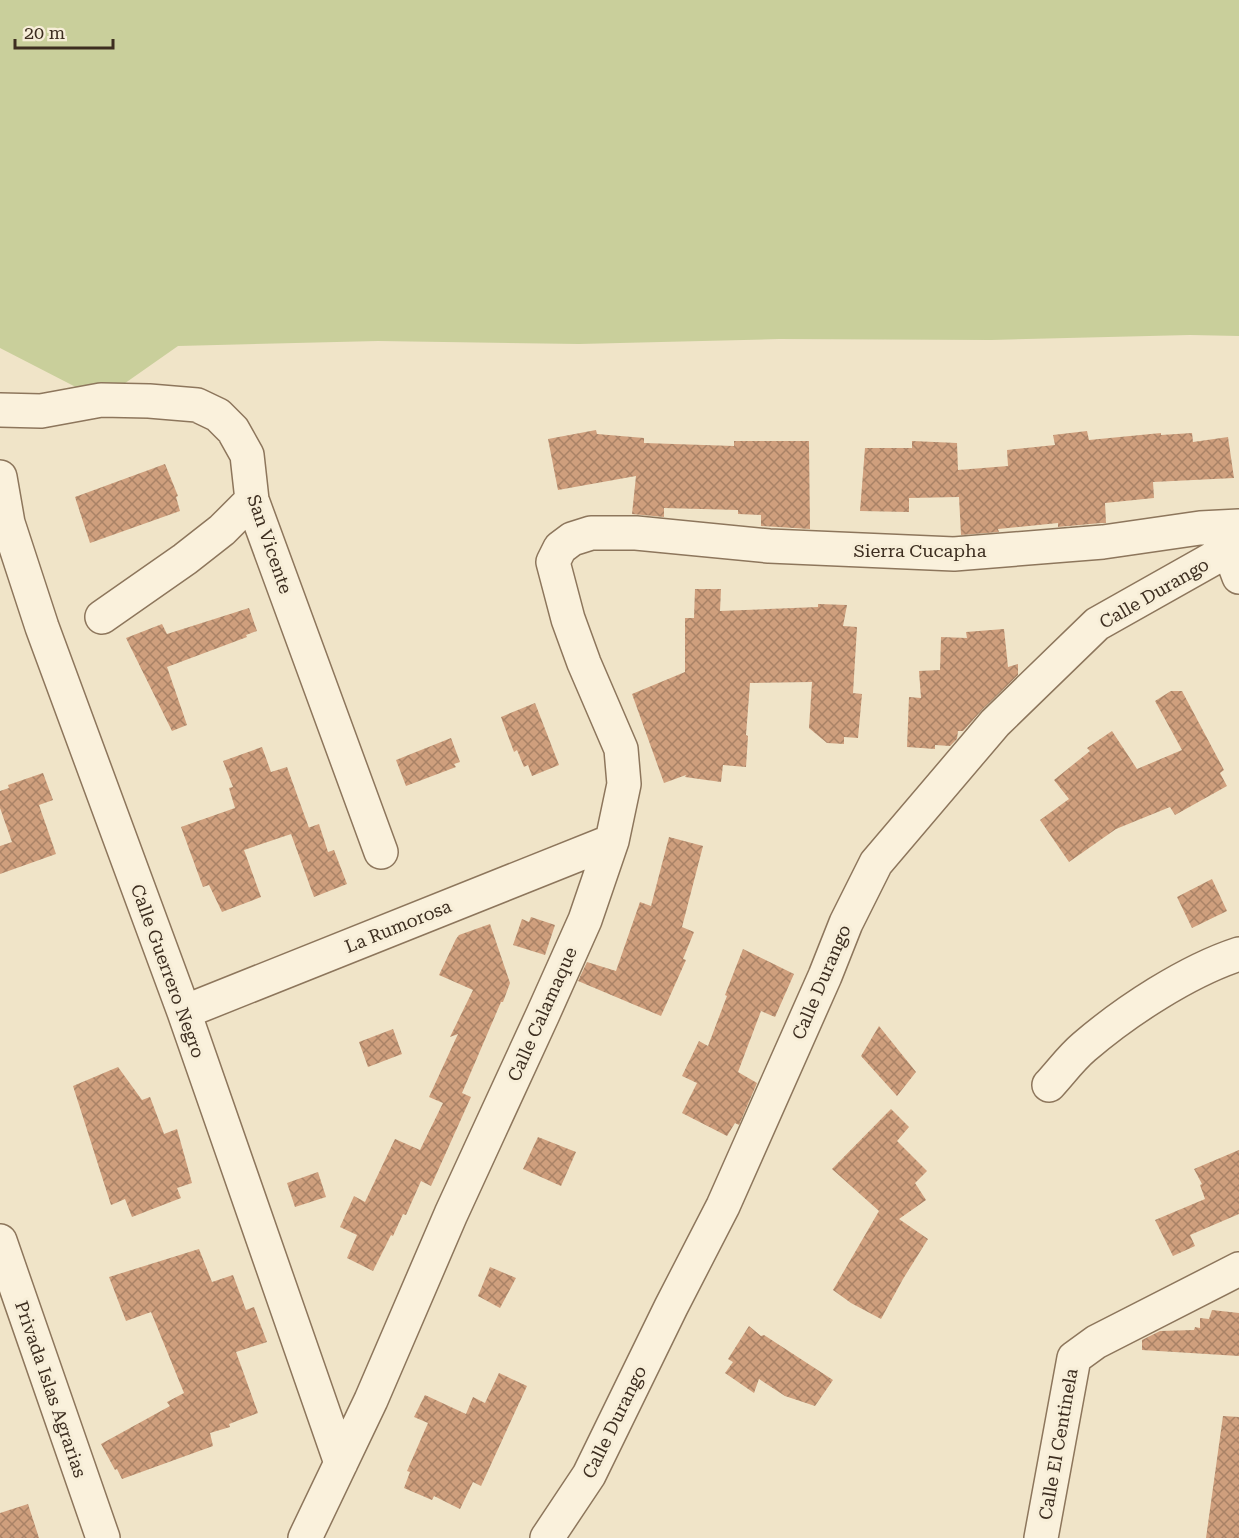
<svg xmlns="http://www.w3.org/2000/svg" width="1239" height="1538" font-family="'Roboto Serif',serif">
  <defs>
    <pattern id="building-cross-hatch" width="8" height="8" patternUnits="userSpaceOnUse" patternTransform="scale(1.5)"><rect width="8" height="8" fill="#cf9f7d"/><path d="M0 0l8 8M0 8l8-8" fill="none" stroke="#a98266"/></pattern>
  </defs>
  <rect width="100%" height="100%" fill="#f0e4c8"/>
  <!-- green -->
  <path fill="#c9cf9b" d="M 0,0 L 1239,0 L 1239,336 L 1190,335 L 991,340 L 779,339 L 579,344 L 378,341 L 178,346 L 101,400 L 0,348 Z"/>
  <!-- building -->
  <path fill="url(#building-cross-hatch)" d="M 596,430 L 597,434 L 644,438 L 644,443 L 734,446 L 734,441 L 809,441 L 810,529 L 761,526 L 761,515 L 738,514 L 738,510 L 664,508 L 664,517 L 632,514 L 636,476 L 558,490 L 548,439 Z
    M 1087,431 L 1089,440 L 1161,433 L 1161,435 L 1192,433 L 1193,442 L 1228,437 L 1234,478 L 1153,482 L 1154,498 L 1105,503 L 1106,523 L 1101,523 L 1058,527 L 1058,523 L 998,529 L 999,532 L 961,535 L 959,497 L 909,498 L 909,512 L 860,511 L 865,448 L 912,448 L 912,441 L 957,443 L 958,470 L 1008,466 L 1007,450 L 1055,445 L 1053,435 Z
    M 165,464 L 178,496 L 176,497 L 180,511 L 90,543 L 75,497 Z
    M 695,589 L 721,589 L 720,611 L 818,607 L 818,604 L 847,605 L 843,626 L 857,627 L 853,693 L 862,694 L 858,738 L 844,737 L 844,744 L 827,743 L 809,728 L 812,682 L 750,683 L 746,735 L 748,736 L 746,767 L 723,765 L 721,782 L 685,777 L 686,775 L 664,783 L 632,694 L 685,672 L 685,618 L 694,618 Z
    M 249,608 L 257,631 L 246,635 L 247,637 L 167,667 L 187,725 L 172,731 L 126,638 L 162,624 L 167,634 Z
    M 1004,629 L 1008,667 L 1018,664 L 1018,675 L 982,710 L 963,731 L 958,731 L 957,739 L 950,746 L 935,745 L 935,749 L 907,747 L 909,697 L 921,698 L 919,671 L 940,670 L 941,637 L 967,638 L 966,632 Z
    M 1171,691 L 1182,691 L 1224,770 L 1220,773 L 1227,786 L 1175,815 L 1170,807 L 1116,829 L 1069,862 L 1040,820 L 1069,799 L 1054,780 L 1090,751 L 1087,748 L 1112,731 L 1137,769 L 1182,750 L 1155,701 Z
    M 535,703 L 559,765 L 532,776 L 528,765 L 524,767 L 517,750 L 514,752 L 501,717 Z
    M 451,738 L 460,762 L 454,764 L 456,767 L 406,786 L 396,760 Z
    M 262,747 L 271,772 L 287,767 L 309,828 L 244,850 L 261,897 L 222,912 L 209,885 L 203,887 L 181,827 L 235,808 L 229,788 L 233,787 L 223,761 Z
    M 43,773 L 53,800 L 39,805 L 56,854 L 0,874 L 0,846 L 12,842 L 0,808 L 0,791 L 9,788 L 8,785 Z
    M 319,824 L 328,852 L 334,850 L 347,884 L 314,897 L 291,834 Z
    M 669,837 L 703,846 L 682,927 L 694,932 L 683,959 L 686,960 L 661,1016 L 578,981 L 587,962 L 616,971 L 640,902 L 651,906 Z
    M 1212,879 L 1227,911 L 1192,928 L 1177,897 Z
    M 531,917 L 555,925 L 545,955 L 513,945 L 522,919 L 529,922 Z
    M 490,924 L 510,983 L 503,1002 L 501,1002 L 462,1093 L 471,1097 L 431,1186 L 421,1181 L 406,1215 L 403,1214 L 393,1236 L 391,1235 L 373,1271 L 347,1258 L 357,1235 L 340,1227 L 354,1196 L 365,1202 L 395,1139 L 420,1150 L 443,1103 L 429,1097 L 458,1034 L 450,1037 L 473,990 L 439,975 L 456,939 L 459,935 Z
    M 743,949 L 794,974 L 775,1017 L 761,1011 L 738,1072 L 757,1083 L 739,1125 L 735,1123 L 727,1136 L 682,1113 L 697,1083 L 682,1076 L 699,1041 L 708,1046 L 727,996 L 725,995 Z
    M 879,1026 L 916,1072 L 897,1096 L 861,1056 Z
    M 393,1029 L 402,1054 L 368,1067 L 359,1042 Z
    M 118,1067 L 142,1100 L 150,1097 L 164,1134 L 177,1129 L 192,1183 L 177,1188 L 181,1198 L 132,1217 L 125,1199 L 111,1205 L 73,1086 Z
    M 891,1109 L 909,1127 L 897,1141 L 927,1171 L 915,1183 L 926,1200 L 899,1219 L 928,1239 L 903,1279 L 881,1319 L 851,1303 L 833,1290 L 879,1211 L 832,1169 Z
    M 538,1137 L 576,1152 L 561,1186 L 523,1169 Z
    M 1239,1150 L 1239,1214 L 1190,1235 L 1195,1246 L 1173,1256 L 1155,1220 L 1205,1199 L 1200,1185 L 1202,1184 L 1194,1169 Z
    M 318,1172 L 326,1197 L 295,1207 L 287,1183 Z
    M 199,1249 L 212,1282 L 233,1275 L 246,1310 L 254,1307 L 267,1342 L 236,1352 L 258,1413 L 229,1424 L 230,1427 L 210,1433 L 213,1446 L 122,1479 L 117,1469 L 115,1470 L 101,1444 L 170,1406 L 167,1402 L 184,1393 L 151,1312 L 126,1321 L 109,1277 Z
    M 490,1267 L 516,1278 L 500,1308 L 478,1296 Z
    M 1212,1310 L 1239,1313 L 1239,1356 L 1142,1350 L 1142,1340 L 1160,1331 L 1194,1330 L 1195,1327 L 1200,1328 L 1200,1318 L 1209,1319 Z
    M 749,1326 L 761,1336 L 764,1335 L 833,1380 L 815,1406 L 785,1396 L 759,1379 L 754,1393 L 725,1373 L 733,1362 L 728,1359 Z
    M 499,1373 L 527,1386 L 481,1486 L 473,1482 L 460,1509 L 434,1496 L 432,1500 L 404,1488 L 410,1472 L 407,1471 L 428,1423 L 414,1417 L 425,1395 L 466,1414 L 473,1397 L 485,1403 Z
    M 1223,1416 L 1239,1417 L 1239,1538 L 1206,1538 Z
    M 28,1504 L 39,1538 L 0,1538 L 0,1513 Z"/>
  <g fill="none" stroke-linecap="round" stroke-linejoin="round">
    <!-- minor casing -->
    <g stroke="#8d765c" stroke-width="36">
      <path id="minor" d="M 0,410 L 41,411 L 101,400 L 149,401 L 197,405 L 218,415 L 233,430 L 247,455 L 252,500 L 381,852
        M 0,477 L 8,523 L 42,627 L 184,1012 L 341,1463
        M 1237,545 L 1233,561 L 1239,577
        M 102,617 L 185,559 L 222,530 L 252,500
        M 184,1012 L 612,841
        M 1049,1085 C 1061,1072 1071,1058 1084,1047 C 1126,1011 1187,971 1239,954
        M 0,1241 L 103,1538
        M 305,1538 L 371,1400 L 451,1214 L 543,1014 L 585,920 L 612,841 L 624,784 L 621,749 L 584,663 L 568,619 L 553,562 L 560,548 L 572,539 L 591,533 L 636,533 L 769,546 L 954,554 L 1103,542 L 1200,528 L 1239,526
        M 547,1538 L 589,1475 L 671,1307 L 723,1206 L 825,976 L 846,923 L 876,863 L 995,723 L 1097,624 L 1239,544
        M 1041,1538 L 1074,1358 L 1096,1342 L 1239,1269"/>
    </g>
    <!-- minor -->
    <use href="#minor" stroke="#faf1dc" stroke-width="33"/>
  </g>
  <g text-anchor="middle" dominant-baseline="central" stroke-width="6" stroke-linejoin="round" paint-order="stroke">
    <!-- street labels -->
    <g font-size="18" fill="#3d2e20" stroke="#f7eed8">
      <text transform="translate(270 544) rotate(71)">San Vicente</text>
      <text x="920" y="550">Sierra Cucapha</text>
      <text transform="translate(1154 593) rotate(-30)">Calle Durango</text>
      <text transform="translate(398 926) rotate(-22)">La Rumorosa</text>
      <text transform="translate(168 971) rotate(70)">Calle Guerrero Negro</text>
      <text transform="translate(821 982) rotate(-67)">Calle Durango</text>
      <text transform="translate(542 1014) rotate(-66)">Calle Calamaque</text>
      <text transform="translate(51 1389) rotate(71)">Privada Islas Agrarias</text>
      <text transform="translate(614 1422) rotate(-64)">Calle Durango</text>
      <text transform="translate(1058 1444) rotate(-80)">Calle El Centinela</text>
    </g>
  </g>
  <!-- scale -->
  <path d="M15 39v9h98v-9" fill="none" stroke="#3d2e20" stroke-width="3"/>
  <text x="24" y="39" font-size="18" fill="#3d2e20" stroke="#f7eed8" stroke-width="4.5" paint-order="stroke">20 m</text>
</svg>
